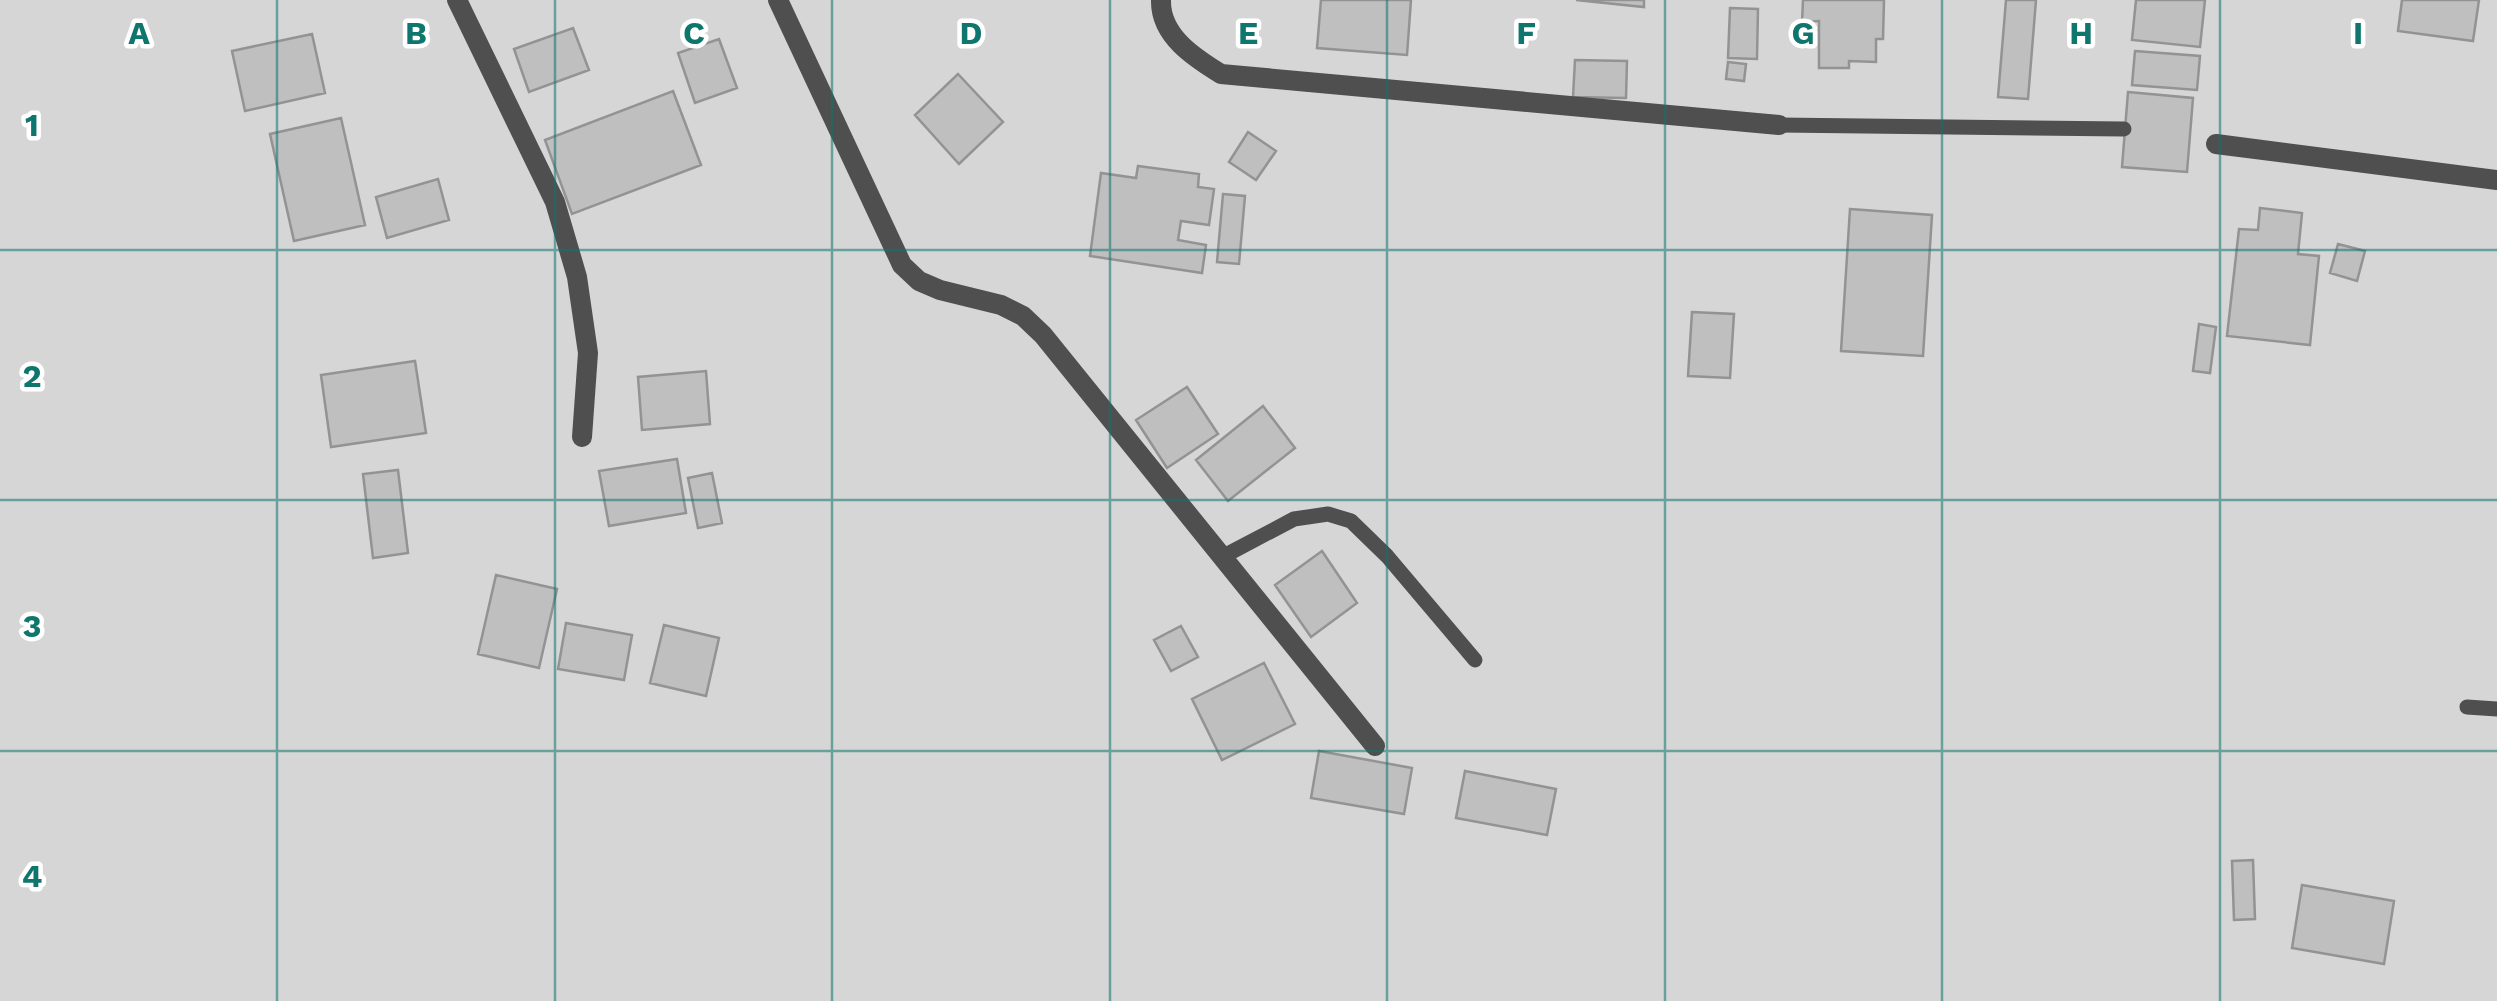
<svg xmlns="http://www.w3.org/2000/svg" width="2497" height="1001" font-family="'Work Sans',sans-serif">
  <rect width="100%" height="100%" fill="#fff"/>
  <!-- green -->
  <path fill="#d6d6d6" d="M 0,0 L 2497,0 L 2497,1001 L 0,1001 Z"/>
  <!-- building -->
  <path fill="#bfbfbf" stroke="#939393" stroke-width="2.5" d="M 1321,0 L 1411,0 L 1407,55 L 1317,48 Z
    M 1576,0 L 1644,0 L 1644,7 Z
    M 1803,0 L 1884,0 L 1883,39 L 1876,39 L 1876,62 L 1849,61 L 1849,68 L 1819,68 L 1819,21 L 1802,22 Z
    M 2006,0 L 2036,0 L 2028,99 L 1998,97 Z
    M 2136,0 L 2205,0 L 2200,47 L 2132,40 Z
    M 2402,0 L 2479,0 L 2473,41 L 2398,31 Z
    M 1730,8 L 1758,9 L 1757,59 L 1728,58 Z
    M 573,28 L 589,70 L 529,92 L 514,49 Z
    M 312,34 L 325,93 L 245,111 L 232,51 Z
    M 719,39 L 737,88 L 695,103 L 678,53 Z
    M 2135,51 L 2200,56 L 2197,90 L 2132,85 Z
    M 1575,60 L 1627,61 L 1626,98 L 1573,97 Z
    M 1728,62 L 1746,64 L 1744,81 L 1726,79 Z
    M 958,74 L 1003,122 L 959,164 L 915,115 Z
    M 673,91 L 701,165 L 572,214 L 545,140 Z
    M 2128,92 L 2193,98 L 2187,172 L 2122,167 Z
    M 341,118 L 365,225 L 294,241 L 270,134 Z
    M 1248,132 L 1276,151 L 1256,180 L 1229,162 Z
    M 1138,166 L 1199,174 L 1198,187 L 1214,189 L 1209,225 L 1181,221 L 1178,240 L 1206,245 L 1202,273 L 1090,256 L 1101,173 L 1136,178 Z
    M 438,179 L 449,220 L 387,238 L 376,197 Z
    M 1223,194 L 1245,196 L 1239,264 L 1217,262 Z
    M 2260,208 L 2302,213 L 2298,254 L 2319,256 L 2310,345 L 2227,336 L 2239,229 L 2258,230 Z
    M 1850,209 L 1932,215 L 1923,356 L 1841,351 Z
    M 2338,244 L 2365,251 L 2357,281 L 2330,273 Z
    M 1692,312 L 1734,314 L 1730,378 L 1688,376 Z
    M 2199,324 L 2216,327 L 2210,373 L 2193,371 Z
    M 415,361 L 426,433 L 331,447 L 321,375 Z
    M 706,371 L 710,424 L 642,430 L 638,377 Z
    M 1187,387 L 1218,434 L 1167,468 L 1136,420 Z
    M 1263,406 L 1295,448 L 1228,501 L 1196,460 Z
    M 677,459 L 686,513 L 609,526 L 599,471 Z
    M 398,470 L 408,553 L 373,558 L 363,474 Z
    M 712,473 L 722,523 L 698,528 L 688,478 Z
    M 1322,551 L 1357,603 L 1311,637 L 1275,585 Z
    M 496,575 L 557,589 L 539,668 L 478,654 Z
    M 566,623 L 632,635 L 624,680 L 558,669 Z
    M 664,625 L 719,638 L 706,696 L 650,683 Z
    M 1181,626 L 1198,657 L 1171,671 L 1154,640 Z
    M 1264,663 L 1295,724 L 1222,760 L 1192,699 Z
    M 1319,751 L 1412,768 L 1404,814 L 1311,798 Z
    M 1465,771 L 1556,789 L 1547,835 L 1456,818 Z
    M 2253,860 L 2255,919 L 2234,920 L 2232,861 Z
    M 2302,885 L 2394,901 L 2384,964 L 2292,948 Z"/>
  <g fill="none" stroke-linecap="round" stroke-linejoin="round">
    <!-- service -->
    <path stroke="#4f4f4f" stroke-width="15" d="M 1779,125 L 2124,129
      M 1222,557 L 1294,519 L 1328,514 L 1351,521 L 1387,556 L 1475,660
      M 2467,707 L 2497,709"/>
    <!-- minor -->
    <path stroke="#4f4f4f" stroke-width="20" d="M 457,0 L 555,202 L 577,277 L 588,353 L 582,437
      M 778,0 L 902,265 L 919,281 L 940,290 L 1001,305 L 1023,316 L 1043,335 L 1375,746
      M 1161,0 C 1160,36 1195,58 1221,74 L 1779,125
      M 2216,144 L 2497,180"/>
  </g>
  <!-- grid -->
  <path fill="none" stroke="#0f766e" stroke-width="2.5" stroke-opacity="0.55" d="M 277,0 L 277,1001M 555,0 L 555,1001M 832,0 L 832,1001M 1110,0 L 1110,1001M 1387,0 L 1387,1001M 1665,0 L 1665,1001M 1942,0 L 1942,1001M 2220,0 L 2220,1001M 0,250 L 2497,250M 0,500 L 2497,500M 0,751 L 2497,751"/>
  <g font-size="32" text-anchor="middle" font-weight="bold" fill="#0f766e" stroke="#fff" stroke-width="9" stroke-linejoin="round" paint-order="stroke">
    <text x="139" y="44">A</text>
    <text x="416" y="44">B</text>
    <text x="694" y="44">C</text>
    <text x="971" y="44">D</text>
    <text x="1248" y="44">E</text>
    <text x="1526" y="44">F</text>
    <text x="1803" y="44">G</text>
    <text x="2081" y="44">H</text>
    <text x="2358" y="44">I</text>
    <text x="32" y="136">1</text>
    <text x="32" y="387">2</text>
    <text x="32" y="637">3</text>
    <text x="32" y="887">4</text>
  </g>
</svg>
